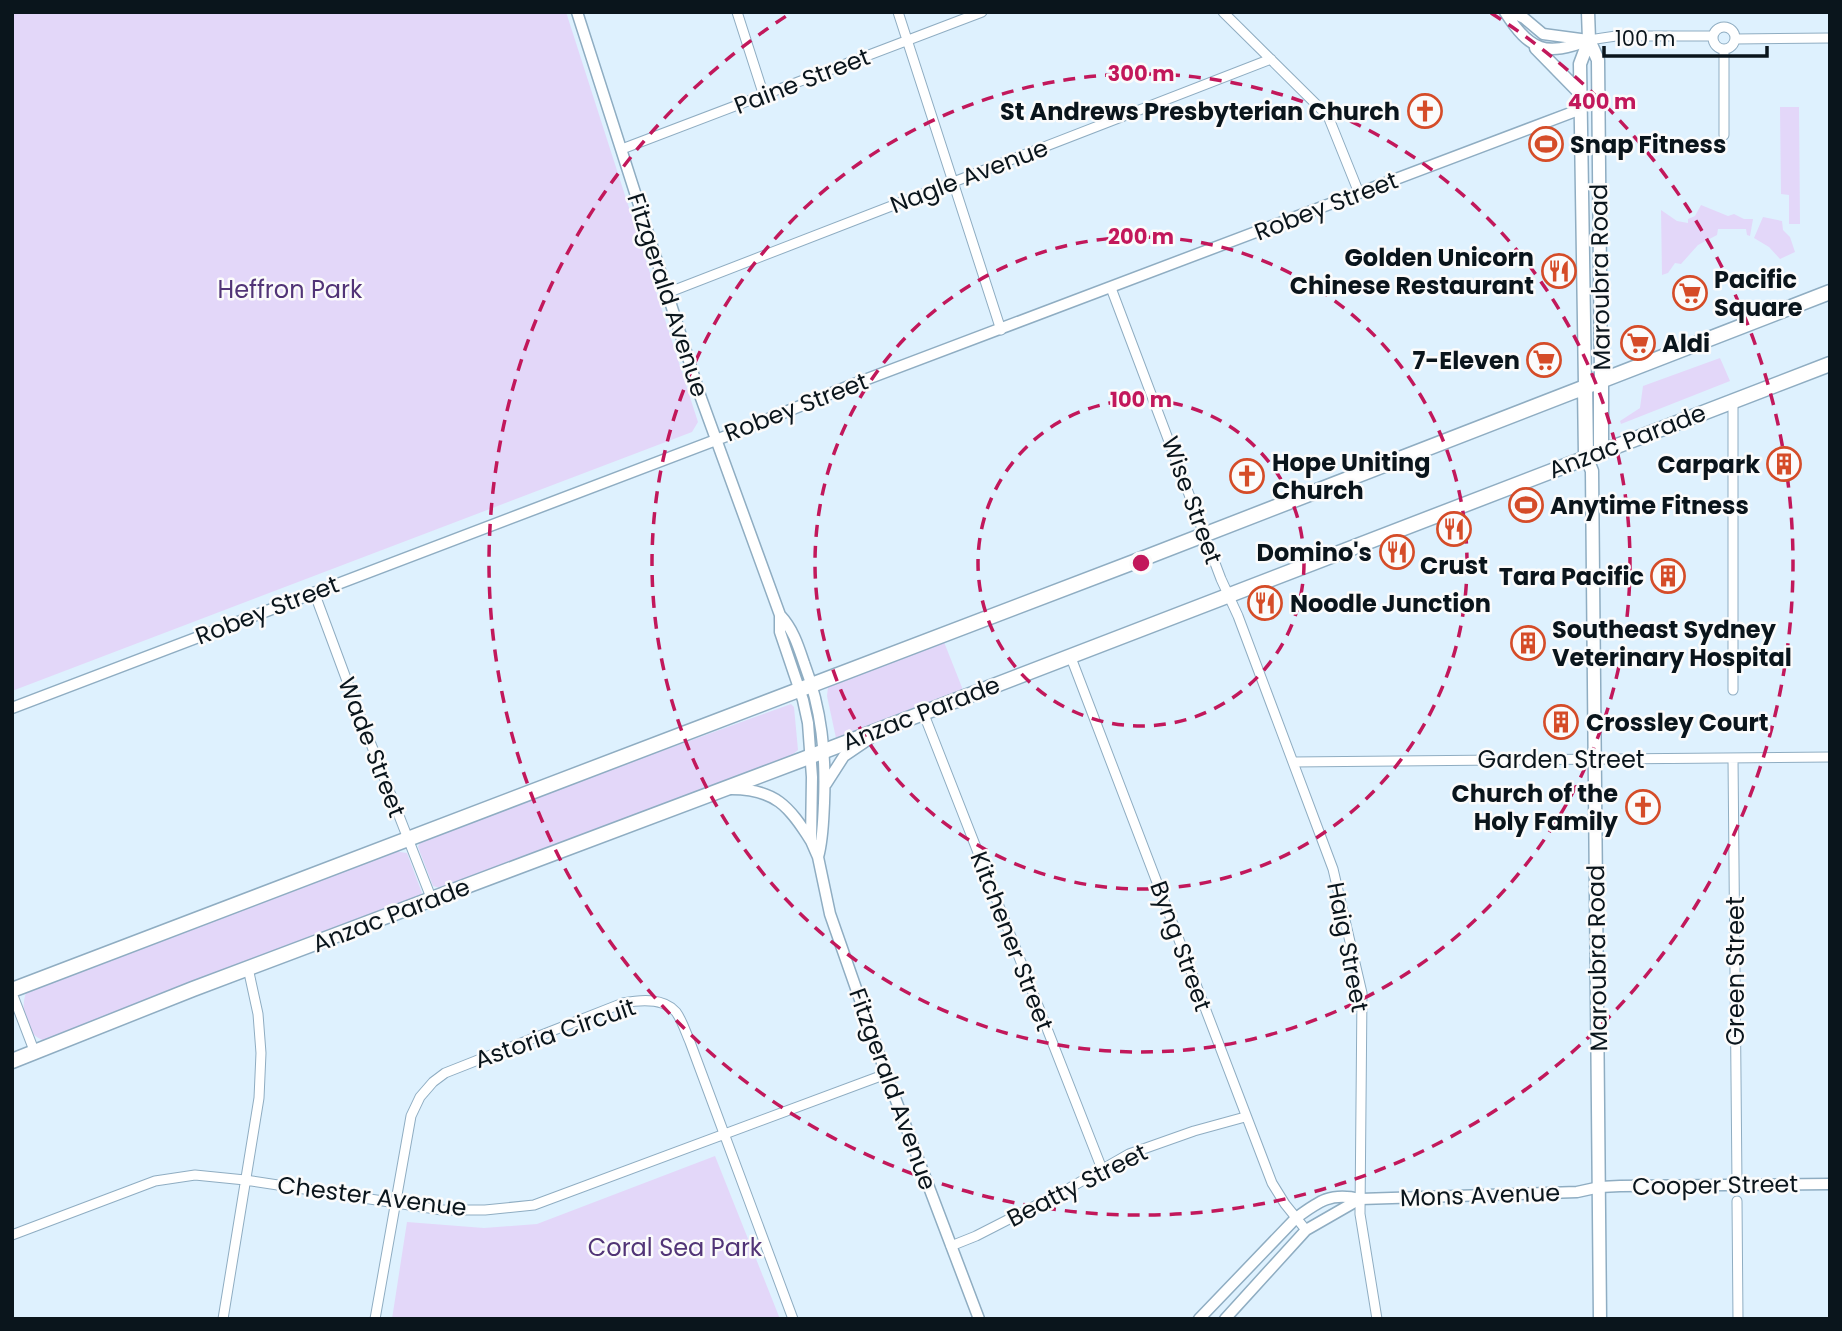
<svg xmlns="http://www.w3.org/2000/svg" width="1842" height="1331" font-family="Poppins,sans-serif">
  <rect width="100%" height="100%" fill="#def1fe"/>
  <!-- green -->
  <path fill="#e3d7f9" d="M 12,12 L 566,12 L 698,422 L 692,432 L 12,691 Z
    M 1780,107 L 1799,107 L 1800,224 L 1789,224 L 1789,195 L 1781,194 Z
    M 1701,205 L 1728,216 L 1734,214 L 1744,219 L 1753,219 L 1750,236 L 1747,235 L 1746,229 L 1718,229 L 1717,235 L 1698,245 L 1681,264 L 1675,263 L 1668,273 L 1662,275 L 1661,210 L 1677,221 L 1688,223 L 1688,219 L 1695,216 Z
    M 1763,217 L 1782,221 L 1783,230 L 1790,237 L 1795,252 L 1780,259 L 1769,247 L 1754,238 Z
    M 1720,358 L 1730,381 L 1621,424 L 1620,421 L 1640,408 L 1643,386 Z
    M 944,642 L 963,690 L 836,738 L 827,696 L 828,687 Z
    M 791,704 L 794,707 L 798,750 L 792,755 L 443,889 L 433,886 L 418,847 L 422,838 Z
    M 393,851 L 407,853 L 422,893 L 418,899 L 47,1041 C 25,1038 19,1008 27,990 Z
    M 715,1156 L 780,1319 L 392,1319 L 407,1222 L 484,1228 L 537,1224 Z"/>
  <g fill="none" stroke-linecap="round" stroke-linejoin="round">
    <!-- minor casing -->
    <g stroke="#8fadc2" stroke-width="11">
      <path id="minor" d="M 737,12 L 764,96
        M 898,12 L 1001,330
        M 1223,12 L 1328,116 L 1359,193
        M1713 38a11 11 0 1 1 22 0a11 11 0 1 1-22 0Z
        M 1735,39 L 1830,38
        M 1589,40 L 1616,36 L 1713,36
        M 1724,135 L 1724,49
        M 622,149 L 982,12
        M 1111,288 L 1221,579 L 1238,616 L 1333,869 L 1362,993 L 1360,1214 L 1377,1319
        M 667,293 L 1271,59
        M 1733,400 L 1733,690
        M 314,592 L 360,716 L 432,900
        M 1070,655 L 1272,1183 L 1285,1204 L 1306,1230
        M 923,712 L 1102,1169
        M 1733,758 L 1737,1184
        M 1293,762 L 1830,757
        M 12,993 L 35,1053
        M 1737,1201 L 1738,1319
        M 12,1235 L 155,1181 L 195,1175 L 245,1180 L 442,1210 L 485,1210 L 534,1205 L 886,1074
        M 951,1246 L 976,1236 L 1066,1190 L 1129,1154 L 1194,1131 L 1245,1117
        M 223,1319 L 259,1098 L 261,1053 L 258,1014 L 248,968
        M 375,1319 L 411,1116 L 420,1097 L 433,1082 L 445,1073 L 623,1003 C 639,1000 663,997 676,1012 C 682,1020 686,1033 690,1042 L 793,1319"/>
    </g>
    <!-- tertiary casing -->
    <g stroke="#8fadc2" stroke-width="13">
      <path id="tertiary" d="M 577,12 L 701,398 L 780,615 C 793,629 798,645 804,663 C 822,710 826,754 824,803 C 823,822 823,839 818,857
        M 1505,12 C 1530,51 1546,57 1589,40
        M 1511,12 L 1524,18 L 1543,34 L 1588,40
        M 780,615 L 780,632 L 803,700 L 808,723 L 812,777 L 811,841 L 818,857 L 830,914 L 886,1074 L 979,1319
        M 12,708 L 729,435 L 854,384 L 1581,109
        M 826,784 L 844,756 L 869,739
        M 731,789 C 775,789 789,806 811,841
        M 1199,1319 L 1296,1218 C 1319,1201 1331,1192 1360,1199 L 1577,1192 L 1600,1187 L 1620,1186 L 1830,1184
        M 1225,1319 L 1306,1230 L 1360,1199"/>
    </g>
    <!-- secondary casing -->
    <g stroke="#8fadc2" stroke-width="15">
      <path id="secondary" d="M 1589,40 L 1598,60 L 1601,381
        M 1536,48 L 1581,94
        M 1585,386 L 1580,64 L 1589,40 L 1588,12
        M 1586,456 L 1592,471 L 1600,1319"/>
    </g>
    <!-- primary casing -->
    <g stroke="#8fadc2" stroke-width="17">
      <path id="primary" d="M 1601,381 L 1601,451
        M 1585,386 L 1586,456
        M 12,990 L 1134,562 L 1830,292
        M 12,1061 L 193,989 L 801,760 L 1830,364"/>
    </g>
    <!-- minor -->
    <use href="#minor" stroke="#fff" stroke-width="9"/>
    <!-- tertiary -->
    <use href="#tertiary" stroke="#fff" stroke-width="10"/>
    <!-- secondary -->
    <use href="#secondary" stroke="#fff" stroke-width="12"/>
    <!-- primary -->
    <use href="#primary" stroke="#fff" stroke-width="14"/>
  </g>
  <!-- distance rings -->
  <g fill="none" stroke="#c2185b" stroke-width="3.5" stroke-dasharray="12 9">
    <circle cx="1141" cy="563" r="163"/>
    <circle cx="1141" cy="563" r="326"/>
    <circle cx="1141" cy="563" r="489"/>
    <path d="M1491 13A652 652 0 1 1 791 13"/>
  </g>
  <!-- icons -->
  <defs>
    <g id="church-ring" transform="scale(1.75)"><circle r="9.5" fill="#fbfbfb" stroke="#d54c28" stroke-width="1.5"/><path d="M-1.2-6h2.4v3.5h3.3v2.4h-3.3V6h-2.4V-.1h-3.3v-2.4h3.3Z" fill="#d54c28"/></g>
    <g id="stadium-ring" transform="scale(1.75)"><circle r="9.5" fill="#fbfbfb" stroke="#d54c28" stroke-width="1.5"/><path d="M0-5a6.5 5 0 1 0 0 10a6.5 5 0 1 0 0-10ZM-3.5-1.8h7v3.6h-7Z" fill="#d54c28"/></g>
    <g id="restaurant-ring" transform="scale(1.75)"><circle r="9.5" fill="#fbfbfb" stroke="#d54c28" stroke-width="1.5"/><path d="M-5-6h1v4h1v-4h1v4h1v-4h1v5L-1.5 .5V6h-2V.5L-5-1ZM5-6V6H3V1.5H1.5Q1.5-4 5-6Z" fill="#d54c28"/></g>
    <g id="supermarket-ring" transform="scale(1.75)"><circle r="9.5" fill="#fbfbfb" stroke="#d54c28" stroke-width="1.5"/><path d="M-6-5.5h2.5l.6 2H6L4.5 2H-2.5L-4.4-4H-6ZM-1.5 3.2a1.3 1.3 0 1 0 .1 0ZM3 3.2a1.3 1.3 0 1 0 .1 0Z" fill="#d54c28"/></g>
    <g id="building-ring" transform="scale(1.75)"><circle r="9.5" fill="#fbfbfb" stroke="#d54c28" stroke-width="1.5"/><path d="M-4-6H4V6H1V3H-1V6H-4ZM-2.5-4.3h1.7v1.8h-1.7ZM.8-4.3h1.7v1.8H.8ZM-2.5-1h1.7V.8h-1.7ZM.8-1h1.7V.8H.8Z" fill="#d54c28"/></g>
  </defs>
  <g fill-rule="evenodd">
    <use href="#church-ring" x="1425" y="111"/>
    <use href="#stadium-ring" x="1546" y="144"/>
    <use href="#restaurant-ring" x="1559" y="271"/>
    <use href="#supermarket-ring" x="1690" y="293"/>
    <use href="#supermarket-ring" x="1638" y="343"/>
    <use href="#supermarket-ring" x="1544" y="360"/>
    <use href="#building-ring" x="1784" y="464"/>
    <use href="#church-ring" x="1247" y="476"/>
    <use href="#stadium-ring" x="1526" y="505"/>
    <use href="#restaurant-ring" x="1454" y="529"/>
    <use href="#restaurant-ring" x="1397" y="552"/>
    <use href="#building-ring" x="1668" y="576"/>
    <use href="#restaurant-ring" x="1265" y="603"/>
    <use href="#building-ring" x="1528" y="643"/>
    <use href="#building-ring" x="1561" y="722"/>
    <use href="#church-ring" x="1643" y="807"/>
  </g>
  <g text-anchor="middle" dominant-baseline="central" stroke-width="5" stroke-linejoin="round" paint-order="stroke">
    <!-- street labels -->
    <g font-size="24" fill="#0a151c" stroke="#fbfbfb">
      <text transform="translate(802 81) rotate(-21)">Paine Street</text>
      <text transform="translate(969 176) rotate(-21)">Nagle Avenue</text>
      <text transform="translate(1326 206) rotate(-21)">Robey Street</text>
      <text transform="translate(1600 277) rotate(-91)">Maroubra Road</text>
      <text transform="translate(668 295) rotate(72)">Fitzgerald Avenue</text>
      <text transform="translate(796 407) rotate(-21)">Robey Street</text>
      <text transform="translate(1627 441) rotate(-21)">Anzac Parade</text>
      <text transform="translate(1192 500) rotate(70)">Wise Street</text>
      <text transform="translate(267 610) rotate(-21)">Robey Street</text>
      <text transform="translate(921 713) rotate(-21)">Anzac Parade</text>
      <text transform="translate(372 747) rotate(69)">Wade Street</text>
      <text x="1561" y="759">Garden Street</text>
      <text transform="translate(391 915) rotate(-21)">Anzac Parade</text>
      <text transform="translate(1012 941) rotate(69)">Kitchener Street</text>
      <text transform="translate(1181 946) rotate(70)">Byng Street</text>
      <text transform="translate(1348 947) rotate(79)">Haig Street</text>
      <text transform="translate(1597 958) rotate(-91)">Maroubra Road</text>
      <text transform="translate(1735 971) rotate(-90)">Green Street</text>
      <text transform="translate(555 1033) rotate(-19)">Astoria Circuit</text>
      <text transform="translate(893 1089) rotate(70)">Fitzgerald Avenue</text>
      <text transform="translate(1077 1185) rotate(-27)">Beatty Street</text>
      <text transform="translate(1715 1185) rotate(-1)">Cooper Street</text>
      <text transform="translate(1480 1195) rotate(-2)">Mons Avenue</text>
      <text transform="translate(372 1196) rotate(7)">Chester Avenue</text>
    </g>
    <!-- poi labels -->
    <g font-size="24" font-weight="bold" fill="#0a151c" stroke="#fbfbfb" text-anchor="start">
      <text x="1400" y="111" text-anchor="end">St Andrews Presbyterian Church</text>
      <text x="1570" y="144">Snap Fitness</text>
      <text x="1534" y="257" text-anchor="end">Golden Unicorn<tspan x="1534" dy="28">Chinese Restaurant</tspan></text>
      <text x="1714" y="279">Pacific<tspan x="1714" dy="28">Square</tspan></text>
      <text x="1662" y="343">Aldi</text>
      <text x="1520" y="360" text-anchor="end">7-Eleven</text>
      <text x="1272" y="462">Hope Uniting<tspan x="1272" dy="28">Church</tspan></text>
      <text x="1760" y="464" text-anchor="end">Carpark</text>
      <text x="1550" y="505">Anytime Fitness</text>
      <text x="1372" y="552" text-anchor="end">Domino's</text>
      <text x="1454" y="565" text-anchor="middle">Crust</text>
      <text x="1644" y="576" text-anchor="end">Tara Pacific</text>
      <text x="1290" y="603">Noodle Junction</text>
      <text x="1552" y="629">Southeast Sydney<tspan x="1552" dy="28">Veterinary Hospital</tspan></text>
      <text x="1586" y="722">Crossley Court</text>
      <text x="1618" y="793" text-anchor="end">Church of the<tspan x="1618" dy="28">Holy Family</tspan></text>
    </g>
    <!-- park labels -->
    <g font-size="24" fill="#513477" stroke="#fbfbfb">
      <text x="290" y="289">Heffron Park</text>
      <text x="675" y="1247">Coral Sea Park</text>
    </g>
  </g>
  <circle cx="1141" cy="563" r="10" fill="#c2185b" stroke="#fbfbfb" stroke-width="3.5"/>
  <g font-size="21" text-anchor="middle" font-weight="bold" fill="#c2185b" stroke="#fbfbfb" stroke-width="5" stroke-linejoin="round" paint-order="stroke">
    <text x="1141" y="81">300 m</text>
    <text x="1602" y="109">400 m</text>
    <text x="1141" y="244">200 m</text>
    <text x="1141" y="407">100 m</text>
  </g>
  <!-- border -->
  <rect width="1842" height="1331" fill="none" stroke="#0a151c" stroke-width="28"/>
  <!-- scale -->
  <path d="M1604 46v10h163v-10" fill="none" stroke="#0a151c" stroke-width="3.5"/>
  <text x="1615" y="46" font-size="21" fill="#0a151c" stroke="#fbfbfb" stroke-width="5" paint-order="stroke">100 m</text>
</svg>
